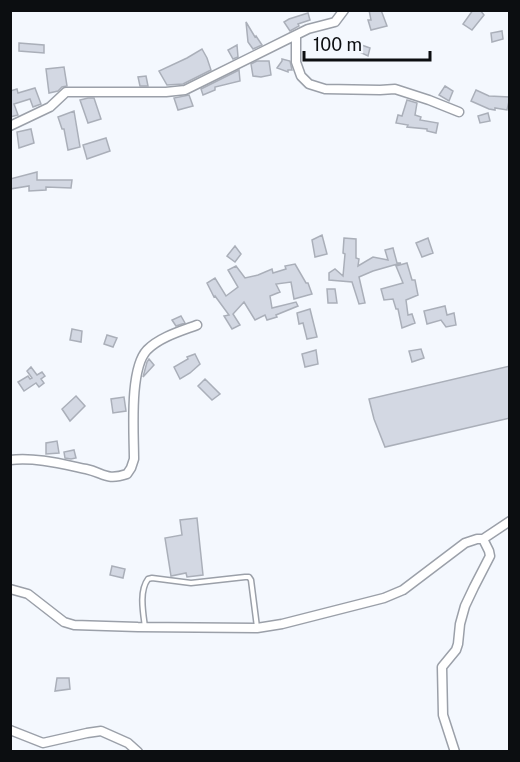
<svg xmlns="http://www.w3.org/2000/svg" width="520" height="762" font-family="'Public Sans',sans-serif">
  <rect width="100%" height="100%" fill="#f4f8fe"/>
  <!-- building -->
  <path fill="#d3d8e3" stroke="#aaafb9" stroke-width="1.5" d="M 369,10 L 381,10 L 387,26 L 371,30 L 368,20 L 371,20 Z
    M 473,10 L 480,10 L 484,15 L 472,30 L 463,24 Z
    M 308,13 L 310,20 L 298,24 L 299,26 L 290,31 L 284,22 L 289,19 Z
    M 246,22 L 255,37 L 256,36 L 262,45 L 253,49 L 248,42 Z
    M 502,31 L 503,39 L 492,42 L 491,33 Z
    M 19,43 L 44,45 L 44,53 L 19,51 Z
    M 356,43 L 370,48 L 368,56 L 353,49 Z
    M 237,45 L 238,57 L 233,59 L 228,50 Z
    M 202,49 L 207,58 L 211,70 L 183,84 L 167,85 L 159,71 L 187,58 Z
    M 282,59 L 290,61 L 292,70 L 288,70 L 288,72 L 277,68 L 282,61 Z
    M 257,61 L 269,61 L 271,75 L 261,77 L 253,76 L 251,64 Z
    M 64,67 L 67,86 L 62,87 L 58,91 L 49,93 L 46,69 Z
    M 239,70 L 240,81 L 215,87 L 215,90 L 203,95 L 201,89 Z
    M 146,76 L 148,86 L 140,86 L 138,77 Z
    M 445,86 L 453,91 L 449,101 L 439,95 Z
    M 35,88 L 41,104 L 33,107 L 30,99 L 14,104 L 18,115 L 10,117 L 10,91 L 17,89 L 18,93 Z
    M 476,90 L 489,96 L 510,97 L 507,110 L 495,108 L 495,110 L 489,109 L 471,101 Z
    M 189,95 L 193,106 L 178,110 L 174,98 Z
    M 88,98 L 94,98 L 101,119 L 88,123 L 80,100 Z
    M 407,100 L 417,103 L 415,115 L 421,117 L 420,120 L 438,123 L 436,133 L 427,131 L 427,129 L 407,127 L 408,125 L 396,123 L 398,115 L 402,116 Z
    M 74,111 L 80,147 L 68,150 L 64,129 L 62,129 L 58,117 Z
    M 488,113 L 490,121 L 480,123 L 478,116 Z
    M 31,129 L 34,143 L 19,148 L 17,132 Z
    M 106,138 L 110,151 L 87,159 L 83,145 Z
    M 37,172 L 37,180 L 72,180 L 71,188 L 46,187 L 46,190 L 29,191 L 29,186 L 10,189 L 10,179 Z
    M 322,235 L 327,254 L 315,257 L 312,240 Z
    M 344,238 L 356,239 L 356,258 L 359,259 L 358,266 L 373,257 L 388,260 L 385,250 L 393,248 L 397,263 L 401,263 L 373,271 L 359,277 L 365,303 L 359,304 L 352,282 L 329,280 L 329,273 L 335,269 L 343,276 L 345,254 L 343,253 Z
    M 428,238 L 433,253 L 422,257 L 416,243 Z
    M 235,246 L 241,254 L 235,262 L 227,256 Z
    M 407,263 L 412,280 L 415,280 L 418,295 L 406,300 L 408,315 L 412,314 L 415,323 L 402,328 L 398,309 L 396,309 L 393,299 L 384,300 L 381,289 L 403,283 L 396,266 Z
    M 295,264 L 306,283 L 308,283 L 312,294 L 294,299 L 291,282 L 276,284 L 280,292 L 270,296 L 272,308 L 296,302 L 298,306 L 276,315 L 277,317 L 267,320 L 265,315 L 255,320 L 244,302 L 233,314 L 240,325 L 232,329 L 224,316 L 229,315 L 215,296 L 214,297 L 207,283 L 215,278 L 226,296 L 238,287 L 228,270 L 236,266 L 245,278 L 258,275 L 272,269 L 273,273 L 286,269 L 285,266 Z
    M 327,289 L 335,289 L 337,303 L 328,303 Z
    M 445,306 L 447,315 L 454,313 L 456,325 L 446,327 L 441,320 L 427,324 L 424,311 Z
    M 310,309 L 317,337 L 307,339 L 303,323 L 299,324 L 297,313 Z
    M 181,316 L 185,323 L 176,326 L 172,320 Z
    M 72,329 L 82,331 L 81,342 L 70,340 Z
    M 107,335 L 117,338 L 113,347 L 104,344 Z
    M 421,349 L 424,358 L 412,362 L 409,351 Z
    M 316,350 L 318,364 L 305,367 L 302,354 Z
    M 195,354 L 200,364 L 190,373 L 180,379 L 174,367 L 188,359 L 187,357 Z
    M 149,359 L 154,365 L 143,377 L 147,362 Z
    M 510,366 L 510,418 L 385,447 L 374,419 L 369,399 Z
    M 31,367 L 37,375 L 42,372 L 45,376 L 41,379 L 44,383 L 39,387 L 36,383 L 24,391 L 18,382 L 28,376 L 30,379 L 32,378 L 27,371 Z
    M 205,379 L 220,394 L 212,400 L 198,386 Z
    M 76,396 L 85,406 L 70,421 L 62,409 Z
    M 124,397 L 126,411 L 113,413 L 111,399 Z
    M 57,441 L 59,453 L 46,454 L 46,443 Z
    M 74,450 L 76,458 L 71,459 L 65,458 L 64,452 Z
    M 197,518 L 203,575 L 187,577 L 186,573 L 171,576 L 165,538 L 182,535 L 180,520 Z
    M 112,566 L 125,569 L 123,578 L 110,575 Z
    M 57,678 L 69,678 L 70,689 L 55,691 Z"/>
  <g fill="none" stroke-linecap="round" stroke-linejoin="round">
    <!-- service casing -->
    <g stroke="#9ba0a9" stroke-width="7">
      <path id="service" d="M 145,627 C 143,612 139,591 148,579 L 152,578 L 191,583 L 245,577 L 249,577 L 251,580 L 257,627"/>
    </g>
    <!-- minor casing -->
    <g stroke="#9ba0a9" stroke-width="11">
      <path id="minor" d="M 296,36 L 296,62 L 301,76 L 309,84 L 325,89 L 380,90 L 395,89 L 429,100 L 459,112
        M 10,126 L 50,107 L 66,92 L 166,92 L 185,90 L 308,29 L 335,22 L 344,10
        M 10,460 C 35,457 62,464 86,469 C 104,473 106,481 127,474 L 131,468 L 134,459 C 134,433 129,369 147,350 C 160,337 181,331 197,325
        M 483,539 L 510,521
        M 10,589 L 28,594 L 64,622 L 74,625 L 138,627 L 257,628 L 282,624 L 384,598 L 403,590 L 465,543 L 477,539 L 483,539 L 489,551 L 490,556 L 474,587 L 465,606 L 460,624 L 458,644 L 456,650 L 442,667 L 443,715 L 455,752
        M 10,730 L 43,743 L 87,733 L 101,731 L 128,743 L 138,752"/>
    </g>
    <!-- service -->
    <use href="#service" stroke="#fff" stroke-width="4"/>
    <!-- minor -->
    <use href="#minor" stroke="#fff" stroke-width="8"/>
  </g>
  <!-- border -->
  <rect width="520" height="762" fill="none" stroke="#0c0e11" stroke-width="24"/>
  <!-- scale -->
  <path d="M304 51v9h126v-9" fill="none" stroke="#0c0e11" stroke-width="3"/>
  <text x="313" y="51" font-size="18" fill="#0c0e11" stroke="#f4f8fe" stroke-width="4.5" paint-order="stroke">100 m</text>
</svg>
